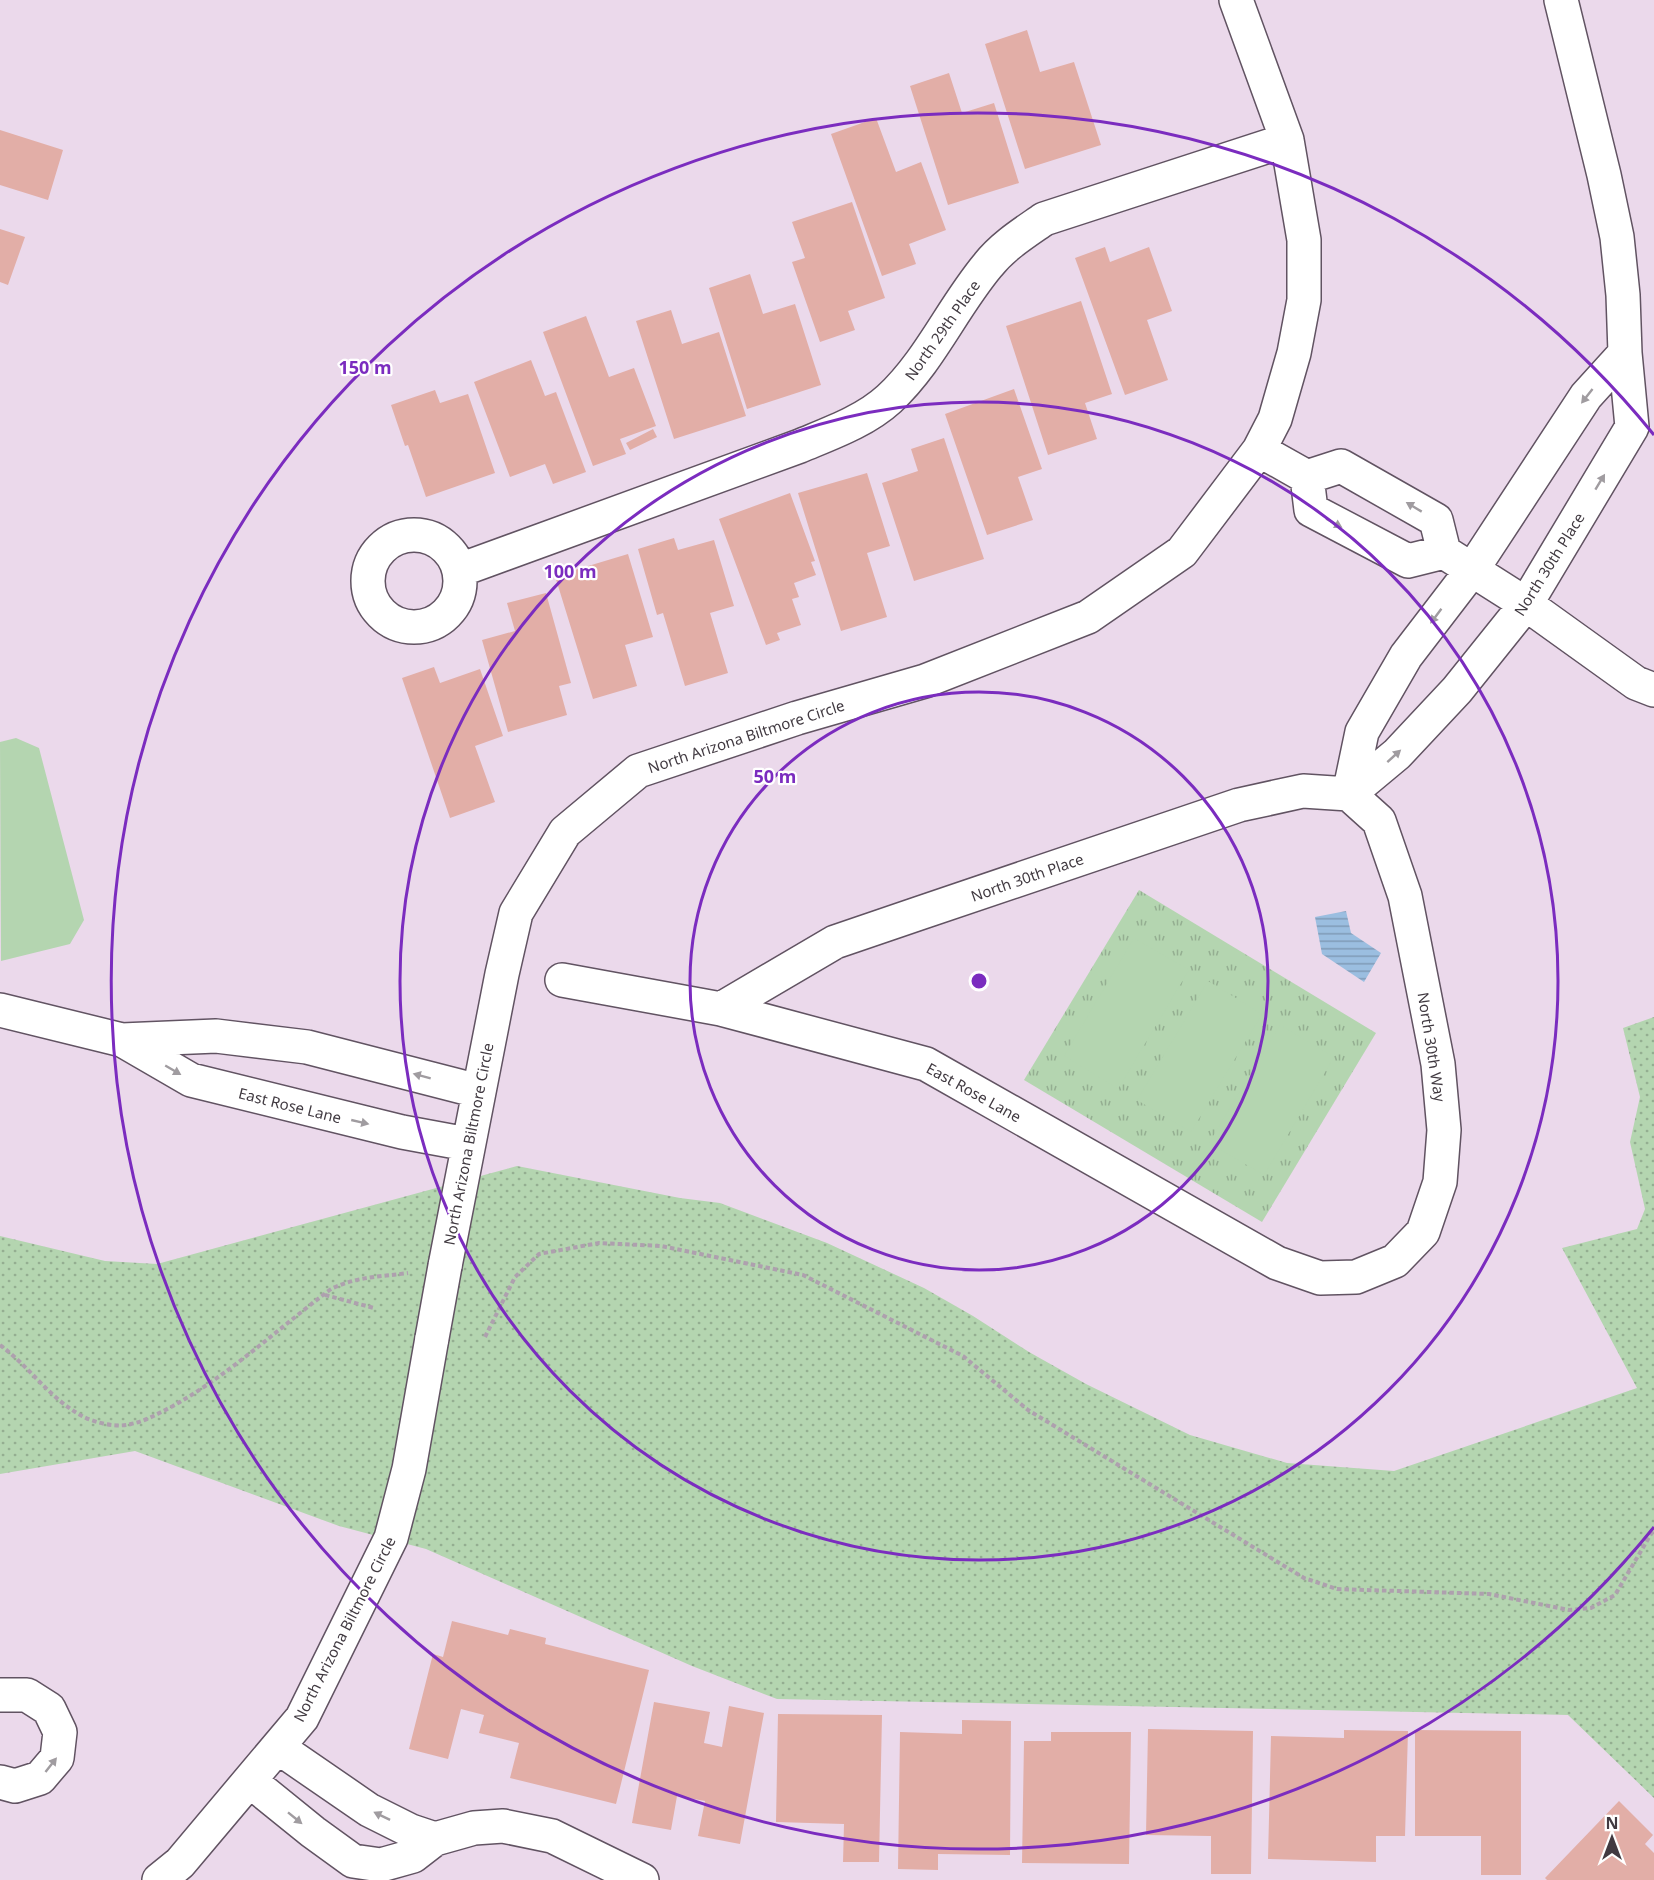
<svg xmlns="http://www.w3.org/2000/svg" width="1654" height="1880" font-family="'Noto Sans',sans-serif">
  <defs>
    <pattern id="grass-dots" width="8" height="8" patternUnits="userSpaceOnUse" patternTransform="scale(1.5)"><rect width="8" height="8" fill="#b4d5b0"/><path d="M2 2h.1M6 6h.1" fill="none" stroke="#94ae91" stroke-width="1.8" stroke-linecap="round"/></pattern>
    <pattern id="park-tufts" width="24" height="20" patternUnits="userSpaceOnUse" patternTransform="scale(1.5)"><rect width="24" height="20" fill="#b4d5b0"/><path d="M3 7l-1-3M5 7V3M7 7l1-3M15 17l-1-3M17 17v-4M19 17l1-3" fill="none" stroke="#94ae91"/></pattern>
    <pattern id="water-rules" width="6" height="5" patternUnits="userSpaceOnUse" patternTransform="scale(1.5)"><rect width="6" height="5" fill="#9bbee0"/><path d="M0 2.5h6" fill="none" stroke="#809bb7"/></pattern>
  </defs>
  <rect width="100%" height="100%" fill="#ebd9eb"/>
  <!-- grass -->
  <path fill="url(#grass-dots)" d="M 1654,1017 L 1654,1798 L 1568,1715 L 777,1699 L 692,1666 L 426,1549 L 339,1526 L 135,1451 L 0,1474 L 0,1236 L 105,1261 L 157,1264 L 517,1166 L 680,1198 L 720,1203 L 827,1243 L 924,1288 L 973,1316 L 1029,1352 L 1086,1384 L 1190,1435 L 1287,1463 L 1394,1471 L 1637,1388 L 1562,1248 L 1637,1229 L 1645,1209 L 1630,1142 L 1640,1097 L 1623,1028 Z"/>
  <!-- park -->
  <path fill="url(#park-tufts)" d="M 1139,890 L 1376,1033 L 1262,1222 L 1024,1080 Z"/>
  <!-- pitch -->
  <path fill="#b4d5b0" d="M 16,738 L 39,748 L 84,920 L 70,944 L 1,961 L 0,742 Z
    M 1134,938 L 1189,970 L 1118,1089 L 1064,1056 Z
    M 1208,981 L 1262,1014 L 1191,1132 L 1137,1100 Z
    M 1280,1025 L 1334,1057 L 1264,1175 L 1209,1143 Z"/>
  <!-- water -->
  <path fill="url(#water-rules)" d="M 1346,911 L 1351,933 L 1381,953 L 1364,982 L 1322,954 L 1315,917 Z"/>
  <!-- building -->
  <path fill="#e2aea7" d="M 1027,30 L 1040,72 L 1074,62 L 1101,145 L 1025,169 L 985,44 Z
    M 949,73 L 962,113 L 994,103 L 1019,183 L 948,205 L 910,86 Z
    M 876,118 L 896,172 L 921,162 L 946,230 L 909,244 L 916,264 L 882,276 L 831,134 Z
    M 0,130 L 63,150 L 48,200 L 0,185 Z
    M 852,202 L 885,298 L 848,311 L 855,330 L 820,342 L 792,262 L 805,258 L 792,222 Z
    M 0,229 L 25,237 L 8,285 L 0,282 Z
    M 1105,247 L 1110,262 L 1149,247 L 1172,311 L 1147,320 L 1168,380 L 1125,395 L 1075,258 Z
    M 750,274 L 763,314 L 795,304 L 821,385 L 747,409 L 709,288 Z
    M 1081,301 L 1112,394 L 1085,403 L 1097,439 L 1048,455 L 1006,326 Z
    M 671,310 L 682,344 L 719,332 L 746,416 L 674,439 L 636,321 Z
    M 586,316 L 609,377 L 634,368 L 656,426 L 620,439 L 626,454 L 593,466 L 543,332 Z
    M 531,360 L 545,396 L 556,392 L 586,472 L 553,484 L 545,464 L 510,477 L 474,382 Z
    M 1014,389 L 1042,469 L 1018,477 L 1033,520 L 987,535 L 945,414 Z
    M 435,390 L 440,403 L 468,394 L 495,473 L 426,497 L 408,445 L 405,446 L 391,405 Z
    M 653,429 L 657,437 L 630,450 L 626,443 Z
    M 944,438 L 984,559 L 914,581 L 882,483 L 918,471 L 911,449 Z
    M 867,473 L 890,546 L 867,553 L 887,617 L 841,631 L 798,493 Z
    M 790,493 L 815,561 L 811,562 L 816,575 L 794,583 L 799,597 L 792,599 L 801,625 L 777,633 L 780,640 L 766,645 L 719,519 Z
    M 674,538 L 678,550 L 714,540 L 734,606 L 710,613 L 728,673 L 685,686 L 663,613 L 657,615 L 638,549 Z
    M 628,554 L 653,637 L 625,645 L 637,686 L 593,699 L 555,576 Z
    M 546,593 L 571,683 L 559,686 L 567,715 L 508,732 L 482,640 L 515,631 L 507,603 Z
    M 434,667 L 440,683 L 480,669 L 503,736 L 475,746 L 495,802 L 450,818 L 402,678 Z
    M 452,1621 L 508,1635 L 510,1629 L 546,1638 L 545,1644 L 649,1670 L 616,1804 L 510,1778 L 519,1743 L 479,1733 L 484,1715 L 461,1709 L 448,1759 L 409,1749 L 433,1654 L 443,1657 Z
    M 654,1702 L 710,1712 L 704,1743 L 722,1747 L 729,1706 L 764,1713 L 740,1844 L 698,1836 L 705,1801 L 677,1796 L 671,1830 L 632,1823 Z
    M 778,1714 L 882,1715 L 879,1862 L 843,1862 L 844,1824 L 776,1822 Z
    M 962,1720 L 1011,1721 L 1010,1855 L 938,1854 L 938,1870 L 898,1869 L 900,1732 L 962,1734 Z
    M 1148,1729 L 1253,1731 L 1251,1874 L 1211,1874 L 1211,1836 L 1146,1835 Z
    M 1344,1730 L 1408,1731 L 1405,1836 L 1376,1836 L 1376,1862 L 1268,1859 L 1271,1736 L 1344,1738 Z
    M 1415,1730 L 1521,1731 L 1521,1875 L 1481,1875 L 1481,1836 L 1415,1836 Z
    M 1051,1732 L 1131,1732 L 1129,1864 L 1022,1863 L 1024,1741 L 1051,1741 Z
    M 1619,1801 L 1653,1835 L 1645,1844 L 1654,1853 L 1654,1880 L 1547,1880 L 1545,1878 Z"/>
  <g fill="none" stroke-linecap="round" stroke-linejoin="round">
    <!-- minor casing -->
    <g stroke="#615362" stroke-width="36">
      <path id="minor" d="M 1259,450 L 1307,477 L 1341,466 L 1436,520 L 1444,552 L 1526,604 L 1636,683 L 1654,690
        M 1307,477 L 1311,510 L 1408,561 L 1444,552
        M368 581a46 46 0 1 1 92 0a46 46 0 1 1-92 0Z
        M 460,570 L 800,446 C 831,433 865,421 889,399 C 930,361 952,308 988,265 C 1003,246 1024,233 1044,219 L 1287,140
        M 1349,794 L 1362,732 L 1406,656 L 1472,570 L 1586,396 L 1625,353
        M 562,980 L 721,1009 L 926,1064 L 1277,1263 L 1320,1278 L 1356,1277 L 1395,1261 L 1423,1232 L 1440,1182 L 1444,1130 L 1438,1064 L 1405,896 L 1379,821 L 1349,794
        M 721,1009 L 835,942 L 920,913 L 1239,805 L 1303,791 L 1349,794 L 1397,754 L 1457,690 L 1526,604 L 1632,427 L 1625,353 L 1623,295 L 1617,237 L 1604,175 L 1561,0
        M 0,1010 L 122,1040 L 191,1080 L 402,1132 L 467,1144
        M 122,1040 L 216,1036 L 307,1047 L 478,1091
        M 445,1266 L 502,974 L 516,913 L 565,832 L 638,771 L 797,718 L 925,681 L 1088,617 L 1182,552 L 1259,450 L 1275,419 L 1294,353 L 1304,300 L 1304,240 L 1287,140 L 1236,0
        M 0,1695 L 27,1695 L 49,1709 L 60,1732 L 57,1758 L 40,1778 L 15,1786 L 0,1782
        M 279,1748 L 369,1810 L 411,1831 L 435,1839
        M 250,1781 L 313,1832 L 353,1861 L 381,1865 L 413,1856 L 435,1839 L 474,1828 L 503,1826 L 552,1836 L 642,1880
        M 159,1880 L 180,1863 L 302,1718 L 391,1538 L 409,1469 L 432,1338"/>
    </g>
    <!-- path -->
    <path stroke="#aea0ae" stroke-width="4" stroke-dasharray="4.5 3" stroke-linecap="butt" d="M 325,1295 L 374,1308
      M 485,1337 L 515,1277 L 539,1254 L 599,1243 L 661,1246 L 803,1275 L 963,1356 L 1028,1410 L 1304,1578 L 1337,1589 L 1489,1594 L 1569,1610 L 1591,1608 L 1615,1595 L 1654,1529
      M 0,1345 C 30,1367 49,1398 82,1416 C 95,1423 117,1428 131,1424 C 146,1421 159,1413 173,1406 C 230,1374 279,1328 331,1289 C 358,1276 380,1277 408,1273"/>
    <!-- minor -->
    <use href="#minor" stroke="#fff" stroke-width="33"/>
    <!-- minor-bridge casing -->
    <g stroke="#615362" stroke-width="36" stroke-linecap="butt">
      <path id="minor-bridge" d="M 432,1338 L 445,1266"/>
    </g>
    <!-- minor-bridge -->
    <use href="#minor-bridge" stroke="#fff" stroke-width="33"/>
  </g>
  <!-- one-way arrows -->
  <defs><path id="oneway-solid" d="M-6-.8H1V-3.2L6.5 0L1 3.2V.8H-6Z" transform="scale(1.5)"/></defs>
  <g fill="#a09ca0">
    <use href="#oneway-solid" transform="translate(1587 396) rotate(128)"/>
    <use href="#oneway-solid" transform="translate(1600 482) rotate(-59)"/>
    <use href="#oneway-solid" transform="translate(1414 507) rotate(-149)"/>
    <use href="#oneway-solid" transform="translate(1334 523) rotate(29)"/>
    <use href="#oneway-solid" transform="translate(1436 616) rotate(127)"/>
    <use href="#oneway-solid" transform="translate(1394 756) rotate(-42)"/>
    <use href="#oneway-solid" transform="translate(173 1070) rotate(30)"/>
    <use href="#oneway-solid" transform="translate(422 1076) rotate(-165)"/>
    <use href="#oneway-solid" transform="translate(360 1122) rotate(13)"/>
    <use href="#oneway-solid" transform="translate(51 1765) rotate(-52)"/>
    <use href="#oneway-solid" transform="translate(382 1816) rotate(-154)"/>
    <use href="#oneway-solid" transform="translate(295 1818) rotate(39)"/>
  </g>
  <!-- distance rings -->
  <g fill="none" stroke="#7b2cbf" stroke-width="3">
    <circle cx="979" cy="981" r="289"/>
    <circle cx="979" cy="981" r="579"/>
    <path d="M1654 1527A868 868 0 1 1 1654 435"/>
  </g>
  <g text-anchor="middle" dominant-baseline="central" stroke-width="4.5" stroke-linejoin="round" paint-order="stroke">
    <!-- street labels -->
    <g font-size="15" fill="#413a41" stroke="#fff">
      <text transform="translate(942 330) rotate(-55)">North 29th Place</text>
      <text transform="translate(1549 564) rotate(-58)">North 30th Place</text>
      <text transform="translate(746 736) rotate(-18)">North Arizona Biltmore Circle</text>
      <text transform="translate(1027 877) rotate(-19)">North 30th Place</text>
      <text transform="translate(1432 1047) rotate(81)">North 30th Way</text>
      <text transform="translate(974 1092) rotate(29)">East Rose Lane</text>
      <text transform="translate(290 1105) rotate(14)">East Rose Lane</text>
      <text transform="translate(468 1144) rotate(-79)">North Arizona Biltmore Circle</text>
      <text transform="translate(344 1629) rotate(-63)">North Arizona Biltmore Circle</text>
    </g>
  </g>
  <circle cx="979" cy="981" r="9" fill="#7b2cbf" stroke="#fff" stroke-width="3"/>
  <g font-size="18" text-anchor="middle" font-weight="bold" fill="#7b2cbf" stroke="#fff" stroke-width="4.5" stroke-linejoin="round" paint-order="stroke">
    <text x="365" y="374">150 m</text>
    <text x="570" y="578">100 m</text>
    <text x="775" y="783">50 m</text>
  </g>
  <!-- north arrow -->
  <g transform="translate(1612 1838)" stroke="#ffffff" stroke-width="4.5" paint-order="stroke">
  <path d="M0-4.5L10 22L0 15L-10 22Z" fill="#413a41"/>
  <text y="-9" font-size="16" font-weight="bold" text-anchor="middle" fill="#413a41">N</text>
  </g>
</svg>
